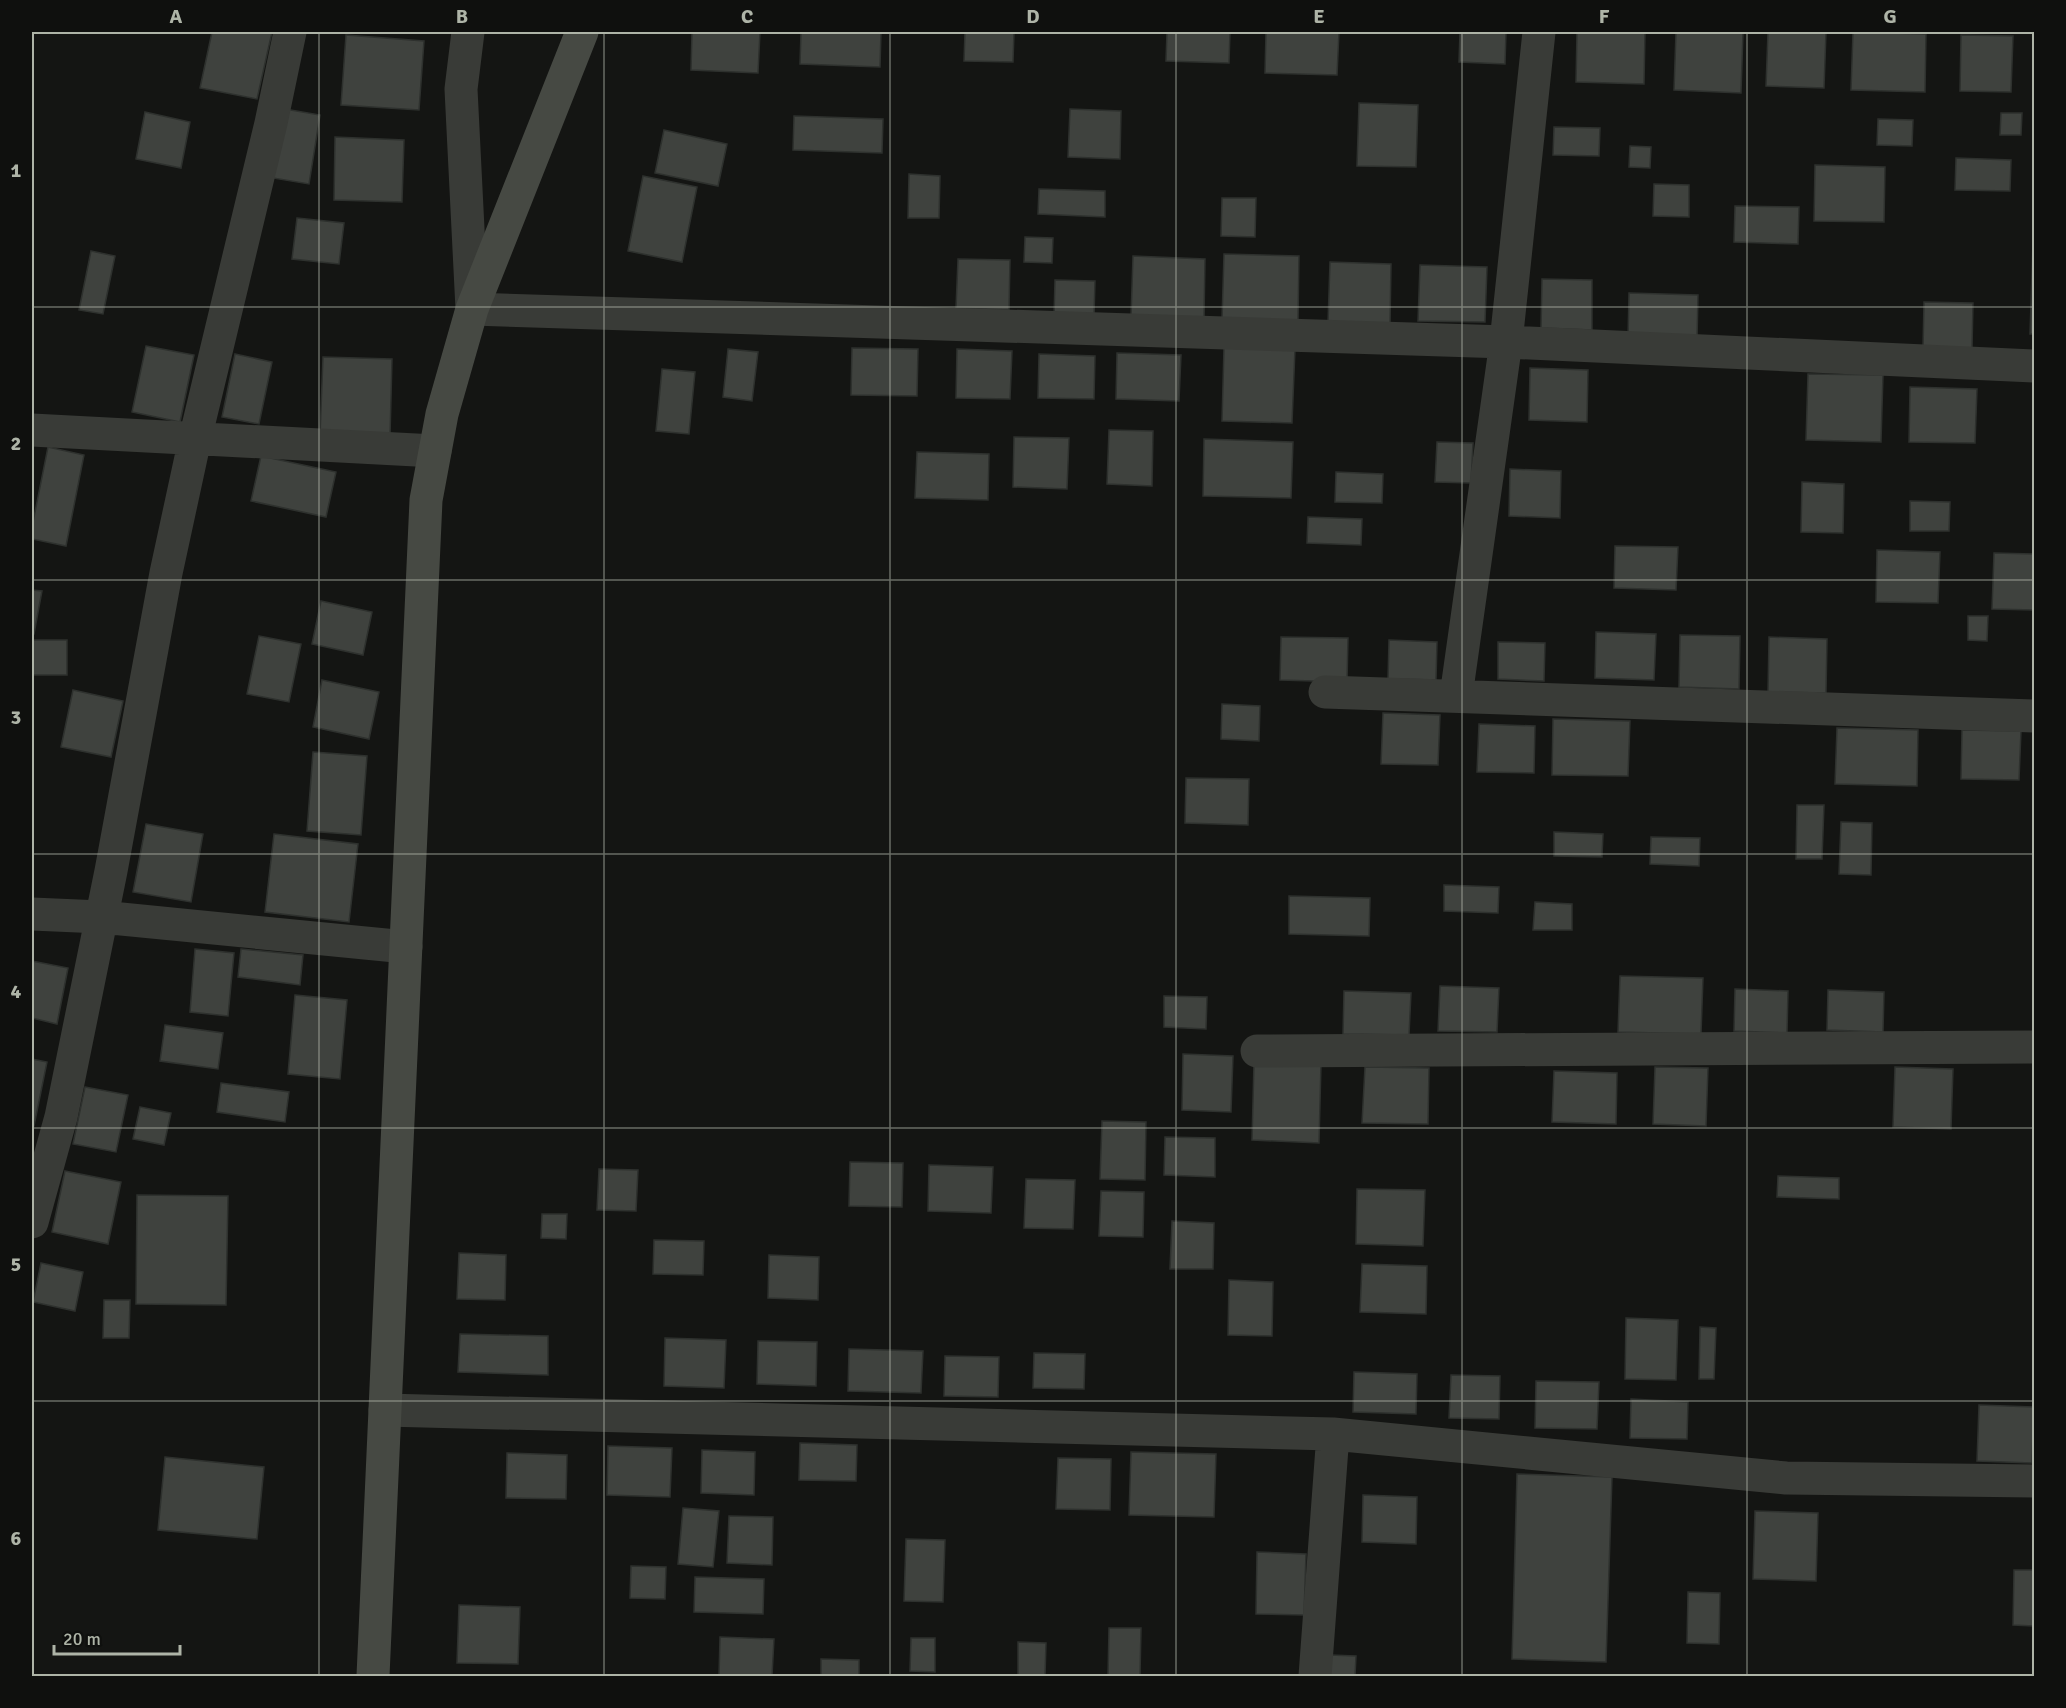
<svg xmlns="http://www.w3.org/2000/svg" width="2066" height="1708" font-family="Signika,sans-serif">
  <rect width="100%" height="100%" fill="#141513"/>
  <!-- building -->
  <path fill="#3f423e" stroke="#2e312e" stroke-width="1.5" d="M 212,32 L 272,32 L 257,99 L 200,88 Z
    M 692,32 L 760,32 L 758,73 L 691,70 Z
    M 801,32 L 881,32 L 880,67 L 800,64 Z
    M 965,32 L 1014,32 L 1013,62 L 964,61 Z
    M 1167,32 L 1230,32 L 1229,63 L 1166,61 Z
    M 1266,32 L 1339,32 L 1337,75 L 1265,73 Z
    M 1460,32 L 1506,32 L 1505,64 L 1459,62 Z
    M 1577,32 L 1645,32 L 1644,84 L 1576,82 Z
    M 1676,32 L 1743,32 L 1741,93 L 1674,90 Z
    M 1768,32 L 1826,32 L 1824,88 L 1766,86 Z
    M 1853,32 L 1926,34 L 1925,92 L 1851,90 Z
    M 346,35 L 424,41 L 419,110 L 341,105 Z
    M 1961,35 L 2013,36 L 2011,92 L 1960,91 Z
    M 1359,103 L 1418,105 L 1416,167 L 1357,166 Z
    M 285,109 L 320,115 L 309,184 L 273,178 Z
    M 1070,109 L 1121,111 L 1120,159 L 1068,157 Z
    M 145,112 L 190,122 L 181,168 L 136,159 Z
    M 2001,113 L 2022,113 L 2021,135 L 2000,135 Z
    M 794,116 L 883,119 L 882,153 L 793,150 Z
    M 1878,119 L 1913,120 L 1912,146 L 1877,145 Z
    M 1554,127 L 1600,128 L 1599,156 L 1553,155 Z
    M 664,130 L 727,144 L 718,186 L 655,173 Z
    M 335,137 L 404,140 L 402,202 L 334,200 Z
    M 1630,146 L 1651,147 L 1650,168 L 1629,167 Z
    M 1956,158 L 2011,160 L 2010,191 L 1955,190 Z
    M 1815,165 L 1885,167 L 1884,222 L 1814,221 Z
    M 909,174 L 940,176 L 939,218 L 908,218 Z
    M 643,176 L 697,187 L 682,262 L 628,251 Z
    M 1654,184 L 1689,185 L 1689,217 L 1653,216 Z
    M 1039,189 L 1105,191 L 1105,217 L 1038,214 Z
    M 1222,198 L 1256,198 L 1255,237 L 1221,236 Z
    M 1735,206 L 1799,207 L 1798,244 L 1734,242 Z
    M 297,218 L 344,223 L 339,264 L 292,259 Z
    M 1025,237 L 1053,238 L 1052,263 L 1024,262 Z
    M 2033,242 L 2034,243 L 2034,334 L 2030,334 Z
    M 91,251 L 115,256 L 103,314 L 79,310 Z
    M 1224,254 L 1299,256 L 1298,321 L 1222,319 Z
    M 1133,256 L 1205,259 L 1204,319 L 1131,317 Z
    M 958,259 L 1010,260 L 1009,310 L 956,308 Z
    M 1330,262 L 1391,264 L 1390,325 L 1328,323 Z
    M 1420,265 L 1487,267 L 1485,322 L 1418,321 Z
    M 1542,279 L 1592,280 L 1592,330 L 1541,328 Z
    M 1055,280 L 1095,281 L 1094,316 L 1054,316 Z
    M 1629,293 L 1698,295 L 1697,340 L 1628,338 Z
    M 1924,302 L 1973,303 L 1972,349 L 1923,348 Z
    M 146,346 L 194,355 L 180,422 L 132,412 Z
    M 1224,347 L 1295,349 L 1292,423 L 1222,421 Z
    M 852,348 L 918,349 L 917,396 L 851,395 Z
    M 728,349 L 758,352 L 752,401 L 723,397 Z
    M 957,349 L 1012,351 L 1010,399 L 956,398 Z
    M 1117,353 L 1181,355 L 1179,401 L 1116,399 Z
    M 235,354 L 272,362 L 259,424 L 222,417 Z
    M 1039,354 L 1095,356 L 1094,399 L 1038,398 Z
    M 323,357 L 392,359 L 390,437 L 320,435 Z
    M 1530,368 L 1588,370 L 1587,422 L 1529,420 Z
    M 662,369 L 695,372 L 689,434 L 656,431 Z
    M 1808,374 L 1883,375 L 1881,442 L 1806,440 Z
    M 1910,387 L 1977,389 L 1975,443 L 1909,442 Z
    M 1109,430 L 1153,431 L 1152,486 L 1107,484 Z
    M 1014,437 L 1069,438 L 1067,489 L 1013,487 Z
    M 1204,439 L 1293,442 L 1291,498 L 1203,496 Z
    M 1437,442 L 1473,443 L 1471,483 L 1435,482 Z
    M 48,447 L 84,455 L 66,546 L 32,539 L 32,527 Z
    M 917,452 L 989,454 L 988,500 L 915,498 Z
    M 261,456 L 336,472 L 326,517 L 251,501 Z
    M 1510,469 L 1561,471 L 1560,518 L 1509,516 Z
    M 1336,472 L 1383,474 L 1382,503 L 1335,502 Z
    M 1802,482 L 1844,484 L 1843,533 L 1801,532 Z
    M 1910,501 L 1950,502 L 1949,531 L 1910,531 Z
    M 1308,517 L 1362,519 L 1361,545 L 1307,543 Z
    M 1615,546 L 1678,547 L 1676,590 L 1614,588 Z
    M 1877,550 L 1940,552 L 1938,603 L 1876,602 Z
    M 1994,553 L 2034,554 L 2034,610 L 1992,609 Z
    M 32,590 L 42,591 L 34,634 L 32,634 Z
    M 321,601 L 372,612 L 363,655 L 312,644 Z
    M 1968,616 L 1988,616 L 1987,641 L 1968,640 Z
    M 1596,632 L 1656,634 L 1654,680 L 1595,678 Z
    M 1680,635 L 1740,636 L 1739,689 L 1679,687 Z
    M 259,636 L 301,644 L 289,702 L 247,694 Z
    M 1281,637 L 1348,638 L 1347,682 L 1280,680 Z
    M 1769,637 L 1827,639 L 1826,693 L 1768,692 Z
    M 32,640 L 67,640 L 67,675 L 32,675 Z
    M 1389,640 L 1437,642 L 1436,680 L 1388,679 Z
    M 1498,642 L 1545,643 L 1544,681 L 1498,679 Z
    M 322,680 L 379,692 L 369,739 L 313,727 Z
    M 73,690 L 123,701 L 111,757 L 61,747 Z
    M 1222,704 L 1260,706 L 1259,741 L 1221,739 Z
    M 1383,713 L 1440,715 L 1438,765 L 1381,764 Z
    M 1553,719 L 1630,721 L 1628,776 L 1552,775 Z
    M 1479,724 L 1535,726 L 1534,773 L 1477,772 Z
    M 1837,728 L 1918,730 L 1917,786 L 1835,784 Z
    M 1962,730 L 2021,731 L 2019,780 L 1961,779 Z
    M 313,752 L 367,756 L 361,835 L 307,831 Z
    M 1186,778 L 1249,779 L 1248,825 L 1185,823 Z
    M 1797,805 L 1824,805 L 1822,859 L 1796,859 Z
    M 1841,822 L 1872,823 L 1871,875 L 1839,874 Z
    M 146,824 L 203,834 L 191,902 L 133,892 Z
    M 1554,832 L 1603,834 L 1602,857 L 1554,856 Z
    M 274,834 L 358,844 L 349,922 L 265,912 Z
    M 1651,837 L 1700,838 L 1699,866 L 1650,864 Z
    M 1444,885 L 1499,887 L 1498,913 L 1444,911 Z
    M 1289,896 L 1370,898 L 1369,936 L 1289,934 Z
    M 1535,902 L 1572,904 L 1572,930 L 1533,930 Z
    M 195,949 L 234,953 L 228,1016 L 190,1012 Z
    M 241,949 L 303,955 L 300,985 L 238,977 Z
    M 32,961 L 68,968 L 57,1024 L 32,1018 Z
    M 1620,976 L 1703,978 L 1701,1034 L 1618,1032 Z
    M 1440,986 L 1499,988 L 1497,1032 L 1438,1031 Z
    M 1735,989 L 1788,991 L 1787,1033 L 1734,1031 Z
    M 1828,990 L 1884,992 L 1883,1032 L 1827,1030 Z
    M 1344,991 L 1411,993 L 1409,1035 L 1343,1034 Z
    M 295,995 L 347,1000 L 340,1079 L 288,1074 Z
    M 1164,996 L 1207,997 L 1206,1029 L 1164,1027 Z
    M 165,1025 L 223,1033 L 218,1069 L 160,1061 Z
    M 1183,1054 L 1233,1056 L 1231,1112 L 1182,1110 Z
    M 32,1059 L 47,1062 L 34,1126 L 32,1126 Z
    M 1254,1062 L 1321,1064 L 1319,1143 L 1252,1140 Z
    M 1365,1067 L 1429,1068 L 1428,1124 L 1362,1123 Z
    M 1655,1067 L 1708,1068 L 1706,1126 L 1653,1124 Z
    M 1895,1067 L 1953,1069 L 1951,1129 L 1893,1127 Z
    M 1554,1071 L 1617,1073 L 1616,1124 L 1552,1122 Z
    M 221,1083 L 289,1092 L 285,1122 L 217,1112 Z
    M 85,1087 L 128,1095 L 116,1152 L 73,1144 Z
    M 140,1107 L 171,1113 L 164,1145 L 133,1139 Z
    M 1102,1121 L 1146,1122 L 1145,1180 L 1100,1179 Z
    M 1165,1137 L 1215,1138 L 1215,1177 L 1164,1175 Z
    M 850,1162 L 903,1163 L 902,1207 L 849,1206 Z
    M 929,1165 L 993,1167 L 991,1213 L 928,1211 Z
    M 599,1169 L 638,1170 L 636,1211 L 597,1210 Z
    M 65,1171 L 121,1182 L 108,1244 L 52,1232 Z
    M 1778,1176 L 1839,1178 L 1839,1199 L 1777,1197 Z
    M 1026,1179 L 1075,1180 L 1073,1229 L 1024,1228 Z
    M 1357,1189 L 1425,1190 L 1423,1246 L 1356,1244 Z
    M 1101,1191 L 1144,1192 L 1143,1237 L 1099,1236 Z
    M 137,1195 L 228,1196 L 226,1305 L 136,1304 Z
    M 542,1214 L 567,1214 L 566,1239 L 541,1238 Z
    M 1172,1221 L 1214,1223 L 1213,1269 L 1170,1269 Z
    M 654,1240 L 704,1241 L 703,1275 L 653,1274 Z
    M 459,1253 L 506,1255 L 505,1300 L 457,1299 Z
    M 769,1255 L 819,1257 L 818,1300 L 768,1298 Z
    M 41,1263 L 83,1272 L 75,1311 L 33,1302 Z
    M 1362,1264 L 1427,1266 L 1426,1314 L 1360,1312 Z
    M 1229,1280 L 1273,1282 L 1272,1336 L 1228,1335 Z
    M 104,1300 L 130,1300 L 129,1338 L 103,1338 Z
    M 1626,1318 L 1678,1320 L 1676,1380 L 1625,1379 Z
    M 1700,1327 L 1716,1328 L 1714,1379 L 1699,1379 Z
    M 460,1334 L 548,1336 L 548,1375 L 458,1372 Z
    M 665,1338 L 726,1340 L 724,1388 L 664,1386 Z
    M 758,1341 L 817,1342 L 816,1386 L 757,1384 Z
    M 849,1349 L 923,1351 L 921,1393 L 848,1391 Z
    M 1034,1353 L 1085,1354 L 1084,1389 L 1033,1388 Z
    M 945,1356 L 999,1357 L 998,1397 L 944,1396 Z
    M 1354,1372 L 1417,1374 L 1416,1414 L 1353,1412 Z
    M 1451,1375 L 1500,1376 L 1499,1419 L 1449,1418 Z
    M 1536,1381 L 1599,1382 L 1597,1429 L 1535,1428 Z
    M 1631,1399 L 1688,1402 L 1687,1439 L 1630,1438 Z
    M 1979,1405 L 2034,1407 L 2032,1463 L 1977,1461 Z
    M 800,1443 L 857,1445 L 856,1481 L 799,1480 Z
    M 608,1446 L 672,1448 L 670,1497 L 607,1495 Z
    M 702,1450 L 755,1452 L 754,1495 L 701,1493 Z
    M 1131,1452 L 1216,1454 L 1214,1517 L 1129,1515 Z
    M 507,1453 L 567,1455 L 566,1499 L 506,1498 Z
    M 165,1457 L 264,1467 L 257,1539 L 158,1530 Z
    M 1058,1458 L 1111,1459 L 1110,1510 L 1056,1509 Z
    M 1517,1474 L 1612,1477 L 1606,1662 L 1512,1659 Z
    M 1363,1495 L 1417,1497 L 1416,1544 L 1362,1542 Z
    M 683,1508 L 719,1511 L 713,1567 L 678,1564 Z
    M 1755,1511 L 1818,1513 L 1816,1581 L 1753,1579 Z
    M 729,1516 L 773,1517 L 772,1565 L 727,1563 Z
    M 906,1539 L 945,1540 L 943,1602 L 904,1601 Z
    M 1257,1552 L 1306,1554 L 1304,1615 L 1256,1614 Z
    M 631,1566 L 666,1567 L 665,1599 L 630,1598 Z
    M 2014,1570 L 2034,1570 L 2034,1626 L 2013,1625 Z
    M 695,1577 L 764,1579 L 763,1614 L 694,1612 Z
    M 1688,1592 L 1720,1593 L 1719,1644 L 1687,1643 Z
    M 459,1605 L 520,1607 L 518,1664 L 457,1663 Z
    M 1109,1628 L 1141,1628 L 1140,1676 L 1108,1676 Z
    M 720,1637 L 774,1639 L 772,1676 L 719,1676 Z
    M 911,1638 L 935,1638 L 935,1672 L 910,1671 Z
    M 1018,1642 L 1046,1643 L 1045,1676 L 1018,1676 Z
    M 1330,1655 L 1356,1656 L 1355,1676 L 1329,1676 Z
    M 821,1659 L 859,1660 L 859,1676 L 821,1676 Z"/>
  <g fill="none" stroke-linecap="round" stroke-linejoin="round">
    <!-- street -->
    <path stroke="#393b37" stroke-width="33" d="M 468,32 L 461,89 L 472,309 L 1506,342 L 2034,366
      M 32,430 L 435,451
      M 1325,692 L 2034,716
      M 1456,696 L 1506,342 L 1539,32
      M 32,914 L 101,917 L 406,947
      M 1257,1051 L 2034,1047
      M 32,1222 L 61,1117 L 111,871 L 166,573 L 195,439 L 271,123 L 290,32
      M 385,1410 L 1333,1434 L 1786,1478 L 2034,1481
      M 1315,1676 L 1333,1434"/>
    <!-- secondary -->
    <path stroke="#464943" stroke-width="33" d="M 373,1676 L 426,500 L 442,414 L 472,309 L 582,32"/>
  </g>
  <!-- grid -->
  <path fill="none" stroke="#aeb4a7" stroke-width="1.5" stroke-opacity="0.55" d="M 319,32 L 319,1676M 604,32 L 604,1676M 890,32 L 890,1676M 1176,32 L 1176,1676M 1462,32 L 1462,1676M 1747,32 L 1747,1676M 32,307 L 2034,307M 32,580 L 2034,580M 32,854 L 2034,854M 32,1128 L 2034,1128M 32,1401 L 2034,1401"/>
  <!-- border -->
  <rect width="2066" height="1708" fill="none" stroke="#0f100e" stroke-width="66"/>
  <!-- scale -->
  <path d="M54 1645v9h126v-9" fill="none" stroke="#aeb4a7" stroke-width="3"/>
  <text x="63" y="1645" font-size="18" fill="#aeb4a7" stroke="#0f100e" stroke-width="4.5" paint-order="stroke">20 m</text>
  <rect x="33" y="33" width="2000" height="1642" fill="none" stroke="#aeb4a7" stroke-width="2"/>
  <g font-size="20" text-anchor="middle" font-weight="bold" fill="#aeb4a7">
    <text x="176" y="23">A</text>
    <text x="462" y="23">B</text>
    <text x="747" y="23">C</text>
    <text x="1033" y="23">D</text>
    <text x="1319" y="23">E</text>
    <text x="1604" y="23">F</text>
    <text x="1890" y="23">G</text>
    <text x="16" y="177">1</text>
    <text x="16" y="450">2</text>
    <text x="16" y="724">3</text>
    <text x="16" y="998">4</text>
    <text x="16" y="1271">5</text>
    <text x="16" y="1545">6</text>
  </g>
</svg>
